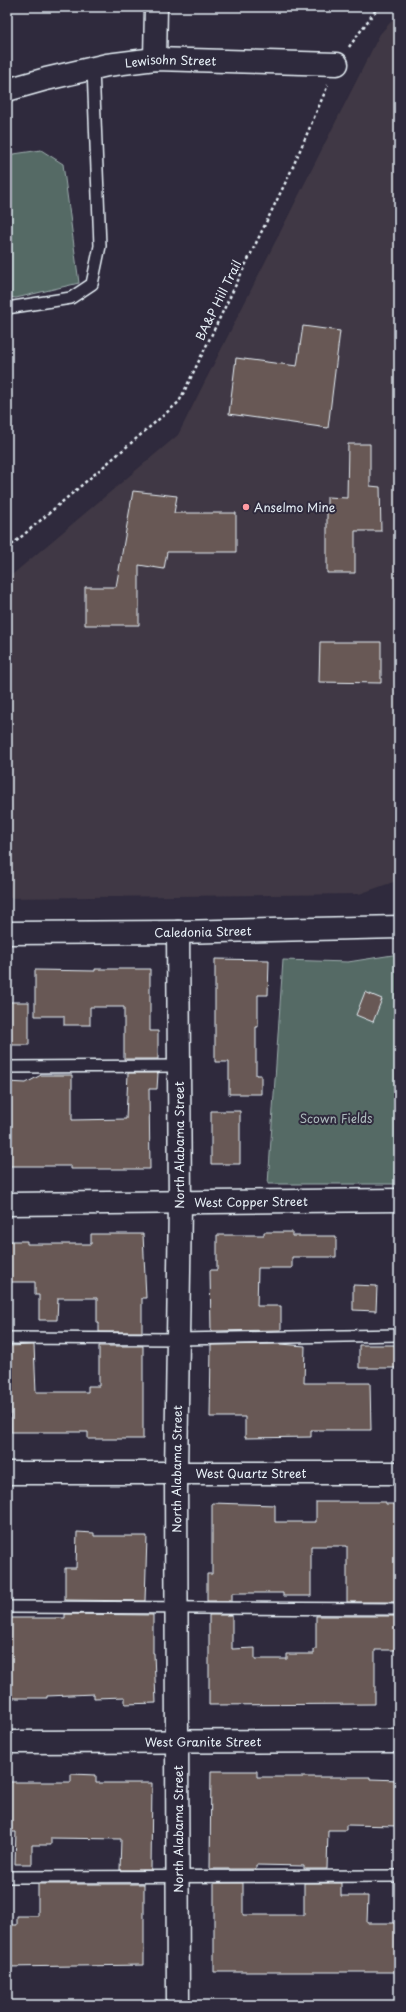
<svg xmlns="http://www.w3.org/2000/svg" width="406" height="2012" font-family="'Playpen Sans',sans-serif">
  <rect width="100%" height="100%" fill="#2f2a3d"/>
  <filter id="ink" filterUnits="userSpaceOnUse"><feTurbulence type="fractalNoise" baseFrequency=".025" numOctaves="2"/><feDisplacementMap in="SourceGraphic" scale="8" xChannelSelector="R" yChannelSelector="G"/><feConvolveMatrix kernelMatrix="1 2 1 2 8 2 1 2 1" color-interpolation-filters="sRGB"/></filter>
  <g filter="url(#ink)">
    <!-- built -->
    <path fill="#403844" d="M 399,13 L 399,880 L 359,894 L 7,898 L 7,579 L 178,435 L 380,34 Z"/>
    <!-- green -->
    <path fill="#546a65" stroke="#9eaeae" d="M 41,150 L 63,164 L 79,283 L 16,298 L 7,297 L 7,155 Z
      M 399,954 L 399,1184 L 268,1184 L 283,960 L 348,962 Z"/>
    <!-- building -->
    <path fill="#675955" stroke="#e8f1f8" d="M 303,326 L 340,331 L 328,428 L 229,414 L 236,358 L 297,366 Z
      M 348,444 L 370,444 L 370,486 L 380,487 L 381,531 L 355,531 L 355,573 L 327,573 L 327,497 L 347,498 Z
      M 133,491 L 177,496 L 174,513 L 236,513 L 236,552 L 167,552 L 164,569 L 139,565 L 139,625 L 85,625 L 85,587 L 116,587 Z
      M 320,642 L 381,642 L 381,683 L 319,682 Z
      M 215,959 L 269,960 L 268,995 L 258,995 L 258,1027 L 256,1027 L 256,1075 L 261,1075 L 261,1094 L 229,1094 L 229,1062 L 215,1062 Z
      M 95,969 L 150,969 L 150,1031 L 158,1031 L 158,1059 L 124,1059 L 124,1007 L 90,1007 L 90,1025 L 64,1025 L 64,1016 L 35,1016 L 35,970 L 95,971 Z
      M 365,992 L 382,999 L 373,1022 L 356,1015 Z
      M 8,1002 L 29,1002 L 29,1045 L 8,1045 Z
      M 128,1073 L 158,1073 L 157,1089 L 149,1089 L 150,1169 L 71,1169 L 71,1166 L 7,1166 L 7,1082 L 26,1083 L 41,1075 L 72,1075 L 72,1120 L 126,1119 Z
      M 211,1111 L 240,1111 L 240,1164 L 211,1164 Z
      M 264,1232 L 292,1232 L 292,1236 L 336,1236 L 336,1257 L 292,1257 L 292,1268 L 258,1268 L 257,1306 L 281,1306 L 281,1330 L 211,1331 L 210,1270 L 217,1270 L 217,1235 L 264,1235 Z
      M 91,1234 L 143,1234 L 146,1298 L 142,1298 L 142,1332 L 99,1332 L 99,1323 L 97,1323 L 97,1298 L 58,1298 L 57,1320 L 39,1320 L 39,1295 L 35,1295 L 35,1282 L 7,1282 L 7,1241 L 27,1241 L 27,1244 L 91,1244 Z
      M 353,1285 L 377,1286 L 376,1311 L 353,1310 Z
      M 281,1344 L 305,1346 L 304,1383 L 370,1383 L 371,1430 L 311,1430 L 311,1437 L 245,1438 L 245,1417 L 210,1417 L 211,1345 Z
      M 34,1345 L 36,1392 L 88,1392 L 88,1386 L 99,1386 L 99,1346 L 143,1346 L 143,1439 L 88,1439 L 88,1432 L 11,1432 L 10,1367 L 7,1367 L 7,1346 Z
      M 359,1345 L 399,1345 L 399,1368 L 359,1368 Z
      M 316,1502 L 386,1502 L 386,1504 L 399,1504 L 398,1602 L 347,1602 L 347,1546 L 311,1546 L 311,1596 L 283,1596 L 283,1593 L 232,1593 L 232,1601 L 207,1601 L 207,1574 L 212,1574 L 212,1503 L 275,1505 L 275,1522 L 316,1522 Z
      M 77,1532 L 94,1533 L 94,1536 L 147,1536 L 145,1601 L 65,1600 L 65,1568 L 76,1568 Z
      M 65,1614 L 153,1615 L 153,1653 L 154,1653 L 156,1703 L 125,1704 L 125,1697 L 94,1698 L 94,1694 L 47,1696 L 47,1698 L 7,1698 L 7,1618 L 65,1618 Z
      M 209,1615 L 232,1615 L 232,1649 L 255,1648 L 255,1659 L 287,1659 L 287,1654 L 314,1654 L 314,1649 L 316,1649 L 316,1616 L 398,1616 L 398,1650 L 375,1650 L 375,1704 L 209,1705 Z
      M 211,1771 L 257,1771 L 257,1777 L 370,1777 L 370,1779 L 399,1780 L 399,1826 L 346,1825 L 346,1830 L 328,1830 L 327,1869 L 304,1869 L 304,1866 L 256,1865 L 256,1869 L 210,1869 Z
      M 71,1774 L 96,1775 L 96,1783 L 152,1783 L 151,1870 L 120,1870 L 121,1839 L 51,1838 L 51,1845 L 32,1845 L 32,1864 L 15,1864 L 16,1832 L 7,1832 L 7,1782 L 71,1782 Z
      M 214,1883 L 243,1883 L 243,1915 L 304,1915 L 304,1883 L 341,1883 L 341,1896 L 368,1896 L 367,1923 L 399,1923 L 399,1972 L 214,1972 Z
      M 38,1884 L 144,1884 L 144,1965 L 7,1967 L 7,1925 L 17,1925 L 17,1916 L 38,1916 Z"/>
    <g fill="none" stroke-linecap="round" stroke-linejoin="round">
      <!-- service casing -->
      <g stroke="#e8f1f8" stroke-width="14">
        <path id="service" d="M 7,308 L 71,298 L 92,284 L 100,246 L 93,68
          M 7,1067 L 179,1066
          M 7,1338 L 178,1339 L 399,1335
          M 7,1607 L 399,1609
          M 7,1877 L 399,1876"/>
      </g>
      <!-- minor casing -->
      <g stroke="#e8f1f8" stroke-width="25">
        <g id="minor">
          <path d="M 155,59 L 156,7"/>
          <path id="s1" d="M 7,90 L 46,79 L 107,65 L 155,59 L 337,64"/>
          <path id="s2" d="M 7,933 L 178,932 L 399,927"/>
          <path id="s3" d="M 7,1204 L 399,1200"/>
          <path id="s4" d="M 7,1473 L 399,1473"/>
          <path id="s5" d="M 178,2005 L 176,1474 L 180,1203 L 178,932"/>
        </g>
      </g>
      <!-- tertiary casing -->
      <g stroke="#e8f1f8" stroke-width="25">
        <g id="tertiary">
          <path id="s6" d="M 7,1742 L 399,1741"/>
        </g>
      </g>
      <!-- path -->
      <path stroke="#e8f1f8" stroke-width="2.5" stroke-dasharray="3 3" stroke-linecap="butt" d="M 349,47 L 378,7
        M 7,549 L 179,402 L 291,171 L 328,85"/>
      <!-- service -->
      <use href="#service" stroke="#2f2a3d" stroke-width="11"/>
      <!-- minor -->
      <use href="#minor" stroke="#2f2a3d" stroke-width="22"/>
      <!-- tertiary -->
      <use href="#tertiary" stroke="#2f2a3d" stroke-width="22"/>
    </g>
  </g>
  <!-- markers -->
  <circle fill="#ff9aa2" stroke="#2f2a3d" stroke-width="1.5" cx="246" cy="507" r="4"/>
  <g text-anchor="middle" dominant-baseline="central" stroke-width="4" stroke-linejoin="round" paint-order="stroke">
    <!-- street labels -->
    <g font-size="12" fill="#e8f1f8" stroke="#2f2a3d">
      <text stroke="none"><textPath href="#s1" startOffset="167">Lewisohn Street</textPath></text>
      <text transform="translate(218 300) rotate(-64)">BA&amp;P Hill Trail</text>
      <text stroke="none"><textPath href="#s2" startOffset="196">Caledonia Street</textPath></text>
      <text transform="translate(179 1145) rotate(-90)">North Alabama Street</text>
      <text stroke="none"><textPath href="#s3" startOffset="244">West Copper Street</textPath></text>
      <text stroke="none"><textPath href="#s5" startOffset="536">North Alabama Street</textPath></text>
      <text stroke="none"><textPath href="#s4" startOffset="244">West Quartz Street</textPath></text>
      <text stroke="none"><textPath href="#s6" startOffset="196">West Granite Street</textPath></text>
      <text transform="translate(178 1829) rotate(-90)">North Alabama Street</text>
    </g>
    <!-- poi labels -->
    <g font-size="12" fill="#e8f1f8" stroke="#2f2a3d" text-anchor="start">
      <text x="254" y="507">Anselmo Mine</text>
    </g>
    <!-- park labels -->
    <g font-size="12" fill="#adbbbd" stroke="#2f2a3d">
      <text x="336" y="1118">Scown Fields</text>
    </g>
  </g>
  <!-- margin -->
  <rect width="406" height="2012" fill="none" stroke="#2f2a3d" stroke-width="24"/>
  <rect x="12" y="12" width="382" height="1988" fill="none" stroke="#e8f1f8" stroke-width="1.5" filter="url(#ink)"/>
</svg>
